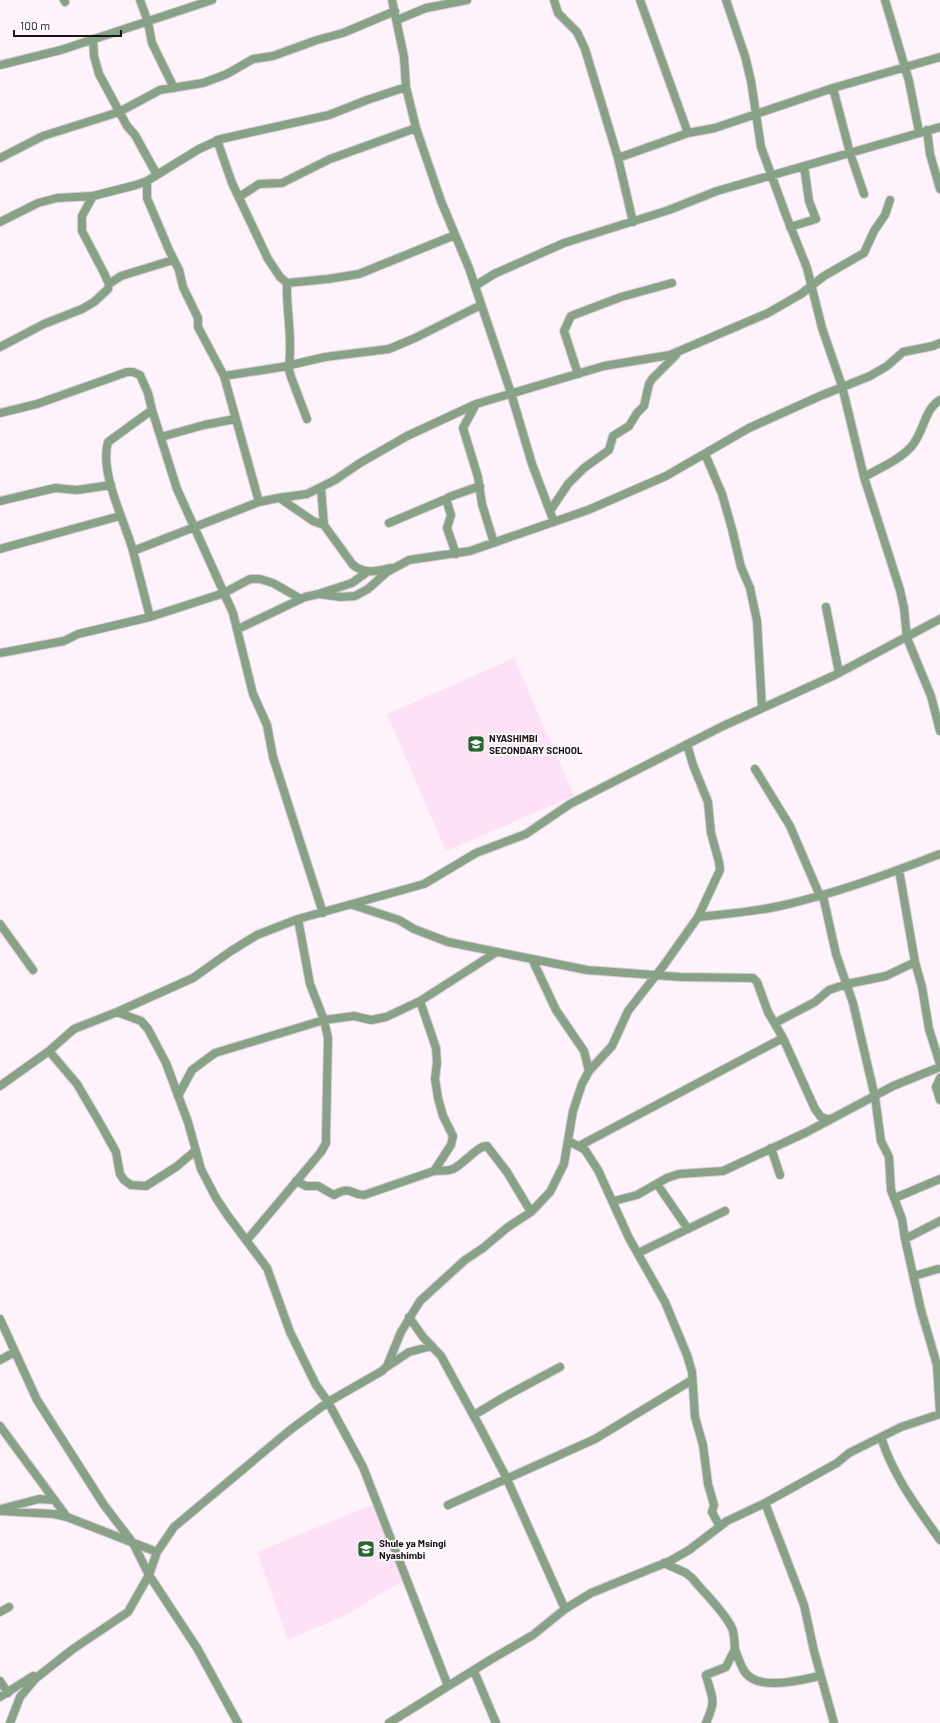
<svg xmlns="http://www.w3.org/2000/svg" width="940" height="1723" font-family="Barlow,sans-serif">
  <rect width="100%" height="100%" fill="#fff3fb"/>
  <!-- built -->
  <path fill="#fee1f6" d="M 514,658 L 574,796 L 446,851 L 387,714 Z
    M 374,1504 L 405,1579 L 346,1615 L 288,1640 L 257,1552 Z"/>
  <g fill="none" stroke-linecap="round" stroke-linejoin="round">
    <!-- minor casing -->
    <g stroke="#dbcfd7" stroke-width="10">
      <path id="minor" d="M 64,0 L 65,2
        M 140,0 L 148,22 L 152,43 L 174,88
        M 392,0 L 404,57 L 406,87 L 416,128 L 441,201 L 469,268 L 511,393 L 532,464 L 554,522
        M 554,0 L 558,13 L 577,32 L 585,49 L 618,158
        M 640,0 L 688,133
        M 726,0 L 745,56 L 751,81 L 761,147 L 787,218 L 807,268 L 822,328 L 842,386 L 864,477 L 900,590 L 904,608 L 907,638 L 931,696 L 940,731
        M 885,0 L 909,81 L 919,132
        M 397,20 L 426,8 L 467,0
        M 93,39 L 94,56 L 99,74 L 127,126 L 135,135 L 157,175
        M 0,65 L 61,50 L 212,0
        M 833,88 L 850,153 L 864,194
        M 927,130 L 930,154 L 940,189
        M 217,140 L 232,183 L 268,259 L 280,277 L 287,283 C 286,311 293,338 289,365
        M 0,158 L 43,136 L 119,112 L 160,90 L 203,83 L 227,74 L 253,59 L 273,56 L 317,40 L 343,33 L 395,11
        M 147,181 L 147,198 L 169,250 L 179,270 L 183,287 L 198,318 L 198,327 L 224,376 L 259,502 L 278,498 L 307,494 L 335,480 L 360,463 L 407,436 L 476,404 L 604,366 L 670,355 L 768,313 L 801,294 L 824,276 L 864,253 L 874,231 L 885,215 L 890,200
        M 239,197 L 259,184 L 282,183 L 330,159 L 416,128
        M 0,222 L 38,203 L 57,198 L 93,196 L 136,185 L 147,181 L 199,149 L 221,139 L 329,115 L 367,100 L 406,87
        M 633,222 L 618,158 L 688,133 L 715,128 L 833,88 L 940,57
        M 790,227 L 816,219 L 809,201 L 804,166
        M 287,283 L 328,279 L 359,274 L 455,235
        M 109,284 L 121,276 L 173,260
        M 475,286 L 494,274 L 564,243 L 669,210 L 717,191 L 940,127
        M 0,347 L 44,324 L 82,309 L 94,302 L 108,289 L 109,284 L 104,273 L 82,231 L 82,216 L 93,196
        M 288,366 L 291,377 L 307,419
        M 578,374 L 564,331 L 571,316 L 621,297 L 672,283
        M 224,376 L 282,367 L 325,357 L 389,349 L 415,338 L 481,305
        M 476,404 L 463,428 L 478,477 L 482,504 L 494,543
        M 0,413 L 37,404 L 127,372 L 133,372 L 140,375 L 148,393 L 152,410 L 177,489 L 233,613 L 253,694 L 267,725 L 273,757 L 323,913
        M 161,437 L 204,425 L 235,419
        M 705,454 L 722,494 L 732,529 L 741,567 L 750,588 L 757,621 L 762,707
        M 864,477 C 880,468 899,460 911,447 C 924,433 924,409 940,400
        M 321,488 L 324,525
        M 281,499 L 313,521 L 324,525 L 353,565 C 366,575 376,571 391,568
        M 0,501 L 55,488 L 77,490 L 111,485
        M 550,511 L 568,484 L 584,468 L 609,450 L 613,436 L 629,426 L 637,413 L 644,406 L 649,384 L 652,379 L 676,355
        M 389,523 L 446,499
        M 0,549 L 120,516
        M 133,551 C 125,521 99,473 108,442 L 152,410
        M 456,554 L 447,528 L 451,515 L 446,499 L 449,497 L 480,486
        M 321,593 L 352,583 L 367,572
        M 826,607 L 839,673
        M 150,617 L 133,551 L 259,502
        M 238,629 L 305,597 L 319,594 L 341,597 L 355,596 L 368,589 L 387,572 L 409,560 L 470,551 L 588,510 L 666,476 L 749,428 L 820,396 L 870,376 L 887,366 L 903,352 L 933,346 L 940,343
        M 0,653 L 64,641 L 78,634 L 150,617 L 224,593 L 250,579 L 260,579 L 273,583 L 301,599
        M 755,769 L 790,826 L 820,896
        M 899,870 L 915,962 L 922,987 L 929,1029 L 940,1064
        M 823,896 L 836,954 L 853,1003 L 875,1097 L 881,1141 L 889,1157 L 891,1190 L 902,1219 L 905,1239 L 921,1310 L 937,1365 L 940,1414
        M 353,905 L 399,920 L 414,929 L 448,942 L 587,970 L 681,977 L 753,978 L 757,982 L 768,1012 L 783,1038 L 815,1109 L 821,1117 L 830,1120
        M 698,917 C 725,914 753,912 780,906 C 837,893 886,875 940,854
        M 0,924 L 33,970
        M 532,959 L 556,1010 L 584,1051 L 589,1071
        M 420,1001 L 436,1048 L 437,1063 L 435,1079 L 438,1098 L 443,1116 L 453,1136 L 451,1145 L 434,1171
        M 117,1012 L 141,1021 L 148,1029 L 166,1063 L 188,1122 L 201,1169 L 216,1198 L 228,1216 L 267,1268 L 290,1332 L 316,1385 L 328,1402 L 363,1467 L 448,1686
        M 775,1023 L 815,1002 L 829,990 L 847,984 L 886,976 L 915,962
        M 49,1051 L 77,1084 L 101,1125 L 116,1152 L 120,1174 L 124,1180 L 131,1185 L 146,1186 L 176,1167 L 195,1151
        M 940,1078 L 936,1087 L 940,1100
        M 0,1086 L 49,1051 L 74,1029 L 117,1012 L 193,978 L 231,951 L 257,935 L 298,919 L 424,884 L 476,853 L 526,834 L 570,804 L 721,727 L 835,675 L 940,619
        M 178,1096 L 192,1070 L 215,1053 L 324,1020 L 354,1016 L 371,1020 L 386,1017 L 420,1001 L 495,953
        M 569,1141 L 585,1150 L 598,1170 L 629,1238 L 665,1302 L 687,1355 L 692,1372 L 695,1417 L 703,1445 L 708,1484 L 714,1505 L 712,1512 L 719,1525
        M 579,1146 L 783,1038
        M 771,1148 L 780,1175
        M 296,1181 L 306,1186 L 318,1186 L 334,1195 C 351,1185 351,1195 364,1195 L 434,1171 C 441,1170 446,1172 453,1169 C 463,1165 478,1145 487,1146 L 507,1172 L 531,1212
        M 657,1184 L 688,1229
        M 895,1198 L 940,1179
        M 614,1201 L 637,1195 L 667,1178 L 679,1174 L 723,1171 L 807,1132 L 893,1086 L 940,1067
        M 905,1239 L 940,1221
        M 247,1240 L 321,1152 L 326,1143 L 326,1136 L 328,1038 L 324,1020 L 310,984 L 298,919
        M 638,1253 L 725,1211
        M 914,1276 L 938,1269
        M 409,1317 L 423,1337 L 441,1356 L 482,1431 L 506,1477 L 565,1609
        M 0,1319 L 37,1400 L 104,1505 L 133,1543 L 149,1575 L 197,1648 L 238,1723
        M 0,1360 L 15,1352
        M 388,1366 L 409,1352 L 432,1346
        M 474,1415 L 504,1397 L 560,1367
        M 0,1426 L 67,1517
        M 881,1437 C 893,1476 917,1507 940,1540
        M 765,1503 L 804,1605 L 814,1651 L 834,1723
        M 448,1505 L 595,1439 L 692,1380
        M 1,1509 L 39,1499 L 54,1500
        M 0,1511 L 54,1514 L 67,1517 L 157,1552
        M 664,1563 L 686,1573 L 692,1578 C 705,1594 723,1610 732,1628 C 735,1636 734,1642 735,1649 C 737,1655 740,1663 743,1669 C 755,1693 800,1680 820,1676
        M 0,1612 L 9,1607
        M 474,1671 L 496,1723
        M 0,1681 L 8,1693
        M 0,1697 L 33,1676
        M 10,1723 L 20,1697 L 36,1678 L 73,1649 L 128,1612 L 149,1575 L 157,1552 L 174,1527 L 290,1430 L 328,1402 L 382,1371 L 387,1366 L 401,1332 L 420,1301 L 465,1260 L 483,1248 L 508,1227 L 531,1212 L 550,1192 L 564,1164 L 573,1111 L 582,1084 L 589,1071 L 612,1046 L 628,1011 L 664,965 L 698,917 L 720,870 L 719,862 L 711,833 L 708,802 L 693,765 L 687,744
        M 389,1723 L 490,1660 L 533,1635 L 565,1609 L 591,1593 L 670,1561 L 689,1550 L 727,1521 L 765,1503 L 837,1463 L 849,1453 L 901,1427 L 940,1414
        M 706,1723 C 717,1698 712,1699 706,1675 L 726,1667 L 735,1649"/>
    </g>
    <!-- minor -->
    <use href="#minor" stroke="#87a287" stroke-width="8"/>
  </g>
  <!-- icons -->
  <defs>
    <g id="school-square" transform="scale(0.9)"><rect x="-9" y="-9" width="18" height="18" rx="4" fill="#27652e" stroke="#fff"/><path d="M0-5L7-2L0 1L-7-2ZM-4 1L0 2.5L4 1V4Q0 6-4 4Z" fill="#fff"/></g>
  </defs>
  <g fill-rule="evenodd">
    <use href="#school-square" x="476" y="744"/>
    <use href="#school-square" x="366" y="1549"/>
  </g>
  <g text-anchor="middle" dominant-baseline="central" stroke-width="3.5" stroke-linejoin="round" paint-order="stroke">
    <!-- poi labels -->
    <g font-size="10" font-weight="bold" fill="#1c121a" stroke="#fff" text-anchor="start">
      <text x="489" y="738">NYASHIMBI<tspan x="489" dy="12">SECONDARY SCHOOL</tspan></text>
      <text x="379" y="1543">Shule ya Msingi<tspan x="379" dy="12">Nyashimbi</tspan></text>
    </g>
  </g>
  <!-- scale -->
  <path d="M14 30v6h107v-6" fill="none" stroke="#1c121a" stroke-width="2"/>
  <text x="20" y="30" font-size="12" fill="#1c121a" stroke="#ffffff" stroke-width="3" paint-order="stroke">100 m</text>
</svg>
